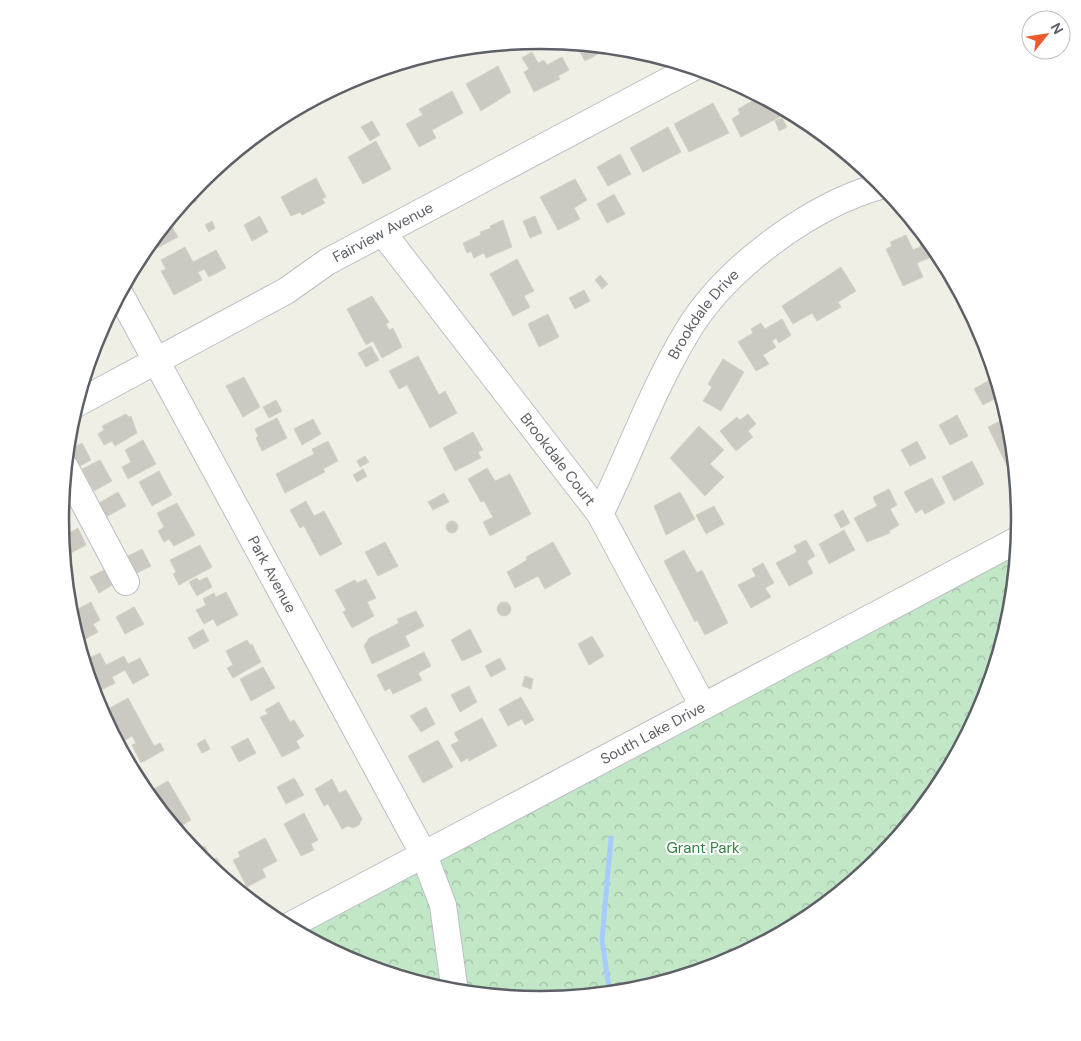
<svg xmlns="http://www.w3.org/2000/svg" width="1081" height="1041" font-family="'DM Sans',sans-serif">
  <defs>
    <pattern id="park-crowns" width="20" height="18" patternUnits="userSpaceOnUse" patternTransform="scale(1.25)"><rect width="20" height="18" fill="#c2e7c7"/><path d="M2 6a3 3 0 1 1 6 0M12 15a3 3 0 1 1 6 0" fill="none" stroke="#a1bfa5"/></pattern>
  </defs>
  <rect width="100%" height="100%" fill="#f0efe5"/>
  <!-- park -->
  <path fill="url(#park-crowns)" d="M 1018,553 L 1012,615 L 984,705 L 940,788 L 880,860 L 807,920 L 724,965 L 634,992 L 540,1001 L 446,992 L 356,964 L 299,934 Z"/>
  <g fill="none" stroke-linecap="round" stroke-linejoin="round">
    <!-- stream -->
    <path stroke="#a6cbff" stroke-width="5" d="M 610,994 L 602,940 L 611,838"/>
  </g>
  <!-- building -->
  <path fill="#cbc9c2" stroke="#d5d2c3" d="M 575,43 L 611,47 L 585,61 Z
    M 490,45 L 475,53 L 472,47 Z
    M 532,52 L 538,63 L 544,60 L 547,65 L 562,57 L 569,70 L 558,76 L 560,79 L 534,92 L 524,72 L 529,69 L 522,58 Z
    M 391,66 L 392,69 L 375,78 L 372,72 Z
    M 498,66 L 511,92 L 481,111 L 466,84 Z
    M 748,89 L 772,102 L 780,117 L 741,137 L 732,119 L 740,114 L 738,109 L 754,100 Z
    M 452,91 L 463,113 L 432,130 L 436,138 L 419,147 L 406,124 L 423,115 L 419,109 Z
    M 713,103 L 729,133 L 689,152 L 674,124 Z
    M 782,118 L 787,127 L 779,131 L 775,121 Z
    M 372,121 L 380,135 L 370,141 L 361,127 Z
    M 668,127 L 681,152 L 643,172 L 630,148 Z
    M 376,141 L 391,169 L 363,184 L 348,157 Z
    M 620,154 L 631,174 L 608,186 L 597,167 Z
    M 227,159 L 230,163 L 220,168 L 218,166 Z
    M 316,178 L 326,197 L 322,199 L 325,203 L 302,215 L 300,212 L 291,216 L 281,197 Z
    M 575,179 L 587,200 L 574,208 L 580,219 L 558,230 L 540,197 Z
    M 192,192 L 197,201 L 179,211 L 178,209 Z
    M 614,194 L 625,214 L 607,223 L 597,204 Z
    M 260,216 L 268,232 L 252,241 L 244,225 Z
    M 535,216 L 542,233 L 530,238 L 523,221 Z
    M 168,220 L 178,237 L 153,250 L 150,243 Z
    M 503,220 L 512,247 L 486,258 L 484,253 L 474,258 L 471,251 L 467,253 L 463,243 L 481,235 L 480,232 L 491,228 L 490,226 Z
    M 212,221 L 215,228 L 209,232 L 205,225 Z
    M 923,234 L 938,251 L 937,258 L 929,258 L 917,263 L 923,277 L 903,286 L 886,249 L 892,246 L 890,242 L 906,235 L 913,250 L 920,247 Z
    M 185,247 L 193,262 L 216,250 L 226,268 L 209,277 L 204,269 L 198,272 L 202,280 L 174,295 L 161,271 L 166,269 L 161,260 Z
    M 517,259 L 534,291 L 524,296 L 530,307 L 513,316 L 490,274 Z
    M 841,267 L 856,291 L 838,302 L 841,307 L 817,321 L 812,313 L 793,324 L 782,306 Z
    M 600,275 L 608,284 L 602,289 L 595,280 Z
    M 584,290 L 590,301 L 575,309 L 569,298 Z
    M 372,296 L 389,322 L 386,324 L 389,330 L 393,328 L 402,347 L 382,358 L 373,341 L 366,345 L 347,309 Z
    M 548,314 L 559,337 L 539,347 L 528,324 Z
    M 782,319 L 791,335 L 779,343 L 776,338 L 772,341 L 776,347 L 763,355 L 769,364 L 756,371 L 738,342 L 753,333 L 751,329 L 761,323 L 765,329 Z
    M 371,346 L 379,360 L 366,367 L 358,353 Z
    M 418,356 L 439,395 L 445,391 L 457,413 L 430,428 L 407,385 L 399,389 L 389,371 Z
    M 723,359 L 744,372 L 721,411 L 703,401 L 712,387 L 708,384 Z
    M 244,377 L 260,407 L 243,417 L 226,386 Z
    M 993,378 L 1002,395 L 983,405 L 974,389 Z
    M 276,400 L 282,411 L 269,418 L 263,407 Z
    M 126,414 L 129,417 L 131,416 L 137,433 L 115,446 L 112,441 L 104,445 L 98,434 L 104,430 L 102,426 Z
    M 748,414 L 756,424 L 748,431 L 753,437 L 736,451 L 720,431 L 737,417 L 740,420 Z
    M 957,415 L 968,436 L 950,445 L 939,425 Z
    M 277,418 L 287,438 L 262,451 L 256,438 L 258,436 L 255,429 Z
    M 313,419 L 321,434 L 302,445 L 294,429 Z
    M 1002,420 L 1006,428 L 1012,427 L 1016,466 L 1009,470 L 988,427 Z
    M 699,426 L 724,450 L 710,464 L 724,477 L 705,496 L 670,458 Z
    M 473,432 L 483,450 L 478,452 L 481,458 L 455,471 L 443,448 Z
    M 143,440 L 156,464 L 128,479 L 122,467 L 131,462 L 125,450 Z
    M 328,441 L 338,461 L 323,469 L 325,472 L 285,493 L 276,474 L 314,454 L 312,449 Z
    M 917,441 L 926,458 L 910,466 L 901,450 Z
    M 82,443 L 91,460 L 78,467 L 69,450 Z
    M 365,456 L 369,462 L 360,467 L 357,461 Z
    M 100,460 L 112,481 L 94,491 L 82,469 Z
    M 972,461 L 984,484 L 954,501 L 942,477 Z
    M 487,468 L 495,481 L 510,474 L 531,514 L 490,536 L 483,522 L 493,517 L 484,501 L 481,502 L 468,479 Z
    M 363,469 L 367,476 L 357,482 L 353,475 Z
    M 159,471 L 172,495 L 152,506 L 139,482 Z
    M 932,478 L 945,503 L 925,514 L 922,509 L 916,513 L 904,492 Z
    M 889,489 L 897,505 L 890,509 L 899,525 L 889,531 L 890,533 L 867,542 L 854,518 L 877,506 L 873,497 Z
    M 118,492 L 126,506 L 106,517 L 99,503 Z
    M 680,492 L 695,519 L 666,535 L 654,506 Z
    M 444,493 L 449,502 L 433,510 L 428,502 Z
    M 306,501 L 314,516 L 324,511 L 342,544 L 320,556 L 304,526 L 300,528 L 290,510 Z
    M 177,503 L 195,535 L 174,546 L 169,539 L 164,542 L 158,531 L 164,527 L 157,513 Z
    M 714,506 L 724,524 L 706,534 L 696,515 Z
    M 843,510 L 850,523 L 841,528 L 834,515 Z
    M446 527a6 6 0 1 1 12 0a6 6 0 1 1-12 0Z
    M 78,528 L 86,545 L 69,554 L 62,537 Z
    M 844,530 L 855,550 L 829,564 L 819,544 Z
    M 806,540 L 815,556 L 807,561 L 813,573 L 789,586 L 776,563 L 797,552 L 794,546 Z
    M 385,542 L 398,566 L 378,576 L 365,552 Z
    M 553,542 L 571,574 L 545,589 L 538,576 L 515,588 L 507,572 L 527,560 L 526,557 Z
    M 200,545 L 212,567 L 179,585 L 173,574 L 176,572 L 170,560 Z
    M 142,549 L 151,566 L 133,575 L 124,558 Z
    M 684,550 L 697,573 L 702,570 L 728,623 L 705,635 L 697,620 L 695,622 L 664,561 Z
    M 763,563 L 774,583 L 765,588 L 771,597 L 751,608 L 738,585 L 756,576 L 752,569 Z
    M 106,569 L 114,584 L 99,593 L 90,577 Z
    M 207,577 L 212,587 L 197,596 L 189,582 L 197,578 L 199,581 Z
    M 366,579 L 376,598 L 367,602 L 374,616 L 352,628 L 343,612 L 346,610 L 335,590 L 355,580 L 357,583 Z
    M 226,592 L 238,615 L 217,626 L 213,619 L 204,624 L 196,610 L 206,605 L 203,599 L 214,593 L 216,597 Z
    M 91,602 L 100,620 L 93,624 L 98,632 L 78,643 L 69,614 Z
    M497 609a7 7 0 1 1 14 0a7 7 0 1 1-14 0Z
    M 134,607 L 144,624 L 125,634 L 116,617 Z
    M 416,611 L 424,626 L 405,636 L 410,646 L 372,664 L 364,646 L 369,638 L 399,623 L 397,619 Z
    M 203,629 L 209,641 L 194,649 L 188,638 Z
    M 470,629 L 482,652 L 462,661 L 451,640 Z
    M 592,636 L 604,656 L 589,665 L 578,644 Z
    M 247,640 L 250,645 L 252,644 L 261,662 L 233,678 L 227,668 L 233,665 L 226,651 Z
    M 424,652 L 431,666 L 418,673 L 422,680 L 393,694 L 390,688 L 385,691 L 377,675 Z
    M 100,653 L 106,665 L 124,656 L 128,664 L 140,658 L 149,675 L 133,684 L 125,670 L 112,677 L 115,683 L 95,693 L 83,661 Z
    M 500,658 L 506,669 L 491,677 L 485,666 Z
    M 263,667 L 275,688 L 251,701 L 240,679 Z
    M 525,676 L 533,679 L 531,689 L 522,686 Z
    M 469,686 L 477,702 L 460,712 L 451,695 Z
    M 521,697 L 534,720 L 525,725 L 522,719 L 508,726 L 499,709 Z
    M 128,698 L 154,746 L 160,743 L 164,750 L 141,763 L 132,745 L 136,743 L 132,736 L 125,740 L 108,709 Z
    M 279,702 L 290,722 L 294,720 L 304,736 L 296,741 L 300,748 L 282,757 L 260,717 L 268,714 L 265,710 Z
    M 426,707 L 435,724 L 421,732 L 410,716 Z
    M 482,718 L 497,746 L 469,761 L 468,758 L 461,762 L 451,745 L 459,741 L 454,733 Z
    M 248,738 L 256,753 L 239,762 L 231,747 Z
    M 205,739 L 210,749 L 202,753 L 197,744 Z
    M 438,740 L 453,767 L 423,783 L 408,756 Z
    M 294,778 L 304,795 L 286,804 L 277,787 Z
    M 332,779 L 339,793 L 346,790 L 362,819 L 359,825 L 353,828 L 348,826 L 342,829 L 328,804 L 324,806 L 315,789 Z
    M 168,781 L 191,820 L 175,829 L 167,819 L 165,812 L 163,814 L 147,793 Z
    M 304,813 L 318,840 L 311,844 L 314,850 L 301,856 L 284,824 Z
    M 265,838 L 277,861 L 262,869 L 266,877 L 247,887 L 233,860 L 240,857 L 238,852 Z
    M 205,846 L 212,860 L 217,858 L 232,886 L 194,852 Z"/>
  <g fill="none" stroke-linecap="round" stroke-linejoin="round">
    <!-- minor casing -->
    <g stroke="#bdbec4" stroke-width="28">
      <g id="minor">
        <path id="s1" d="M 383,233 L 600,514 L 703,706"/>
        <path id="s2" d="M 120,294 L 424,855 L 443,905 L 455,993"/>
        <path id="s3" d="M 76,404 L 286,291 L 327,262 L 694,67"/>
        <path d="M 65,467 L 126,582"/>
        <path id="s4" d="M 600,514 C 630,453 652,390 687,332 C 725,268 812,204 884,185"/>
        <path id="s5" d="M 287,927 L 1019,539"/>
      </g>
    </g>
    <!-- minor -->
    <use href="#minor" stroke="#fff" stroke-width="26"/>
  </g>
  <g text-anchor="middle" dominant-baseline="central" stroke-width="4" stroke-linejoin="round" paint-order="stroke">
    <!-- street labels -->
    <g font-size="15" fill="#5d6066" stroke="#fff">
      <text stroke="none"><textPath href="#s3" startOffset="352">Fairview Avenue</textPath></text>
      <text stroke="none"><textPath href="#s4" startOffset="226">Brookdale Drive</textPath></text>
      <text stroke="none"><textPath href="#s1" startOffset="286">Brookdale Court</textPath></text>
      <text stroke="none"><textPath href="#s2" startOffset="319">Park Avenue</textPath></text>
      <text stroke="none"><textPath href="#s5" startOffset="414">South Lake Drive</textPath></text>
    </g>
    <!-- park labels -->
    <g font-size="15" fill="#328142" stroke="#fff">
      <text x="703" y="848">Grant Park</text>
    </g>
  </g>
  <!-- crop -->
  <path d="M0 0H1081V1041H0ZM69 520a471 471 0 1 1 942 0a471 471 0 1 1-942 0Z" fill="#fff" fill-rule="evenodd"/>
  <path fill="none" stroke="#5d6066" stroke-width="2.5" d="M69 520a471 471 0 1 1 942 0a471 471 0 1 1-942 0Z"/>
  <!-- north arrow -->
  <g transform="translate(1046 35) rotate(60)"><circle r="24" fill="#ffffff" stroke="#bebfc2"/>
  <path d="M0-4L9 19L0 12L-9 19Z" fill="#ed5a2e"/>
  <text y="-8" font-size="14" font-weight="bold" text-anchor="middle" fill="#5d6066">N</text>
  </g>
</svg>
